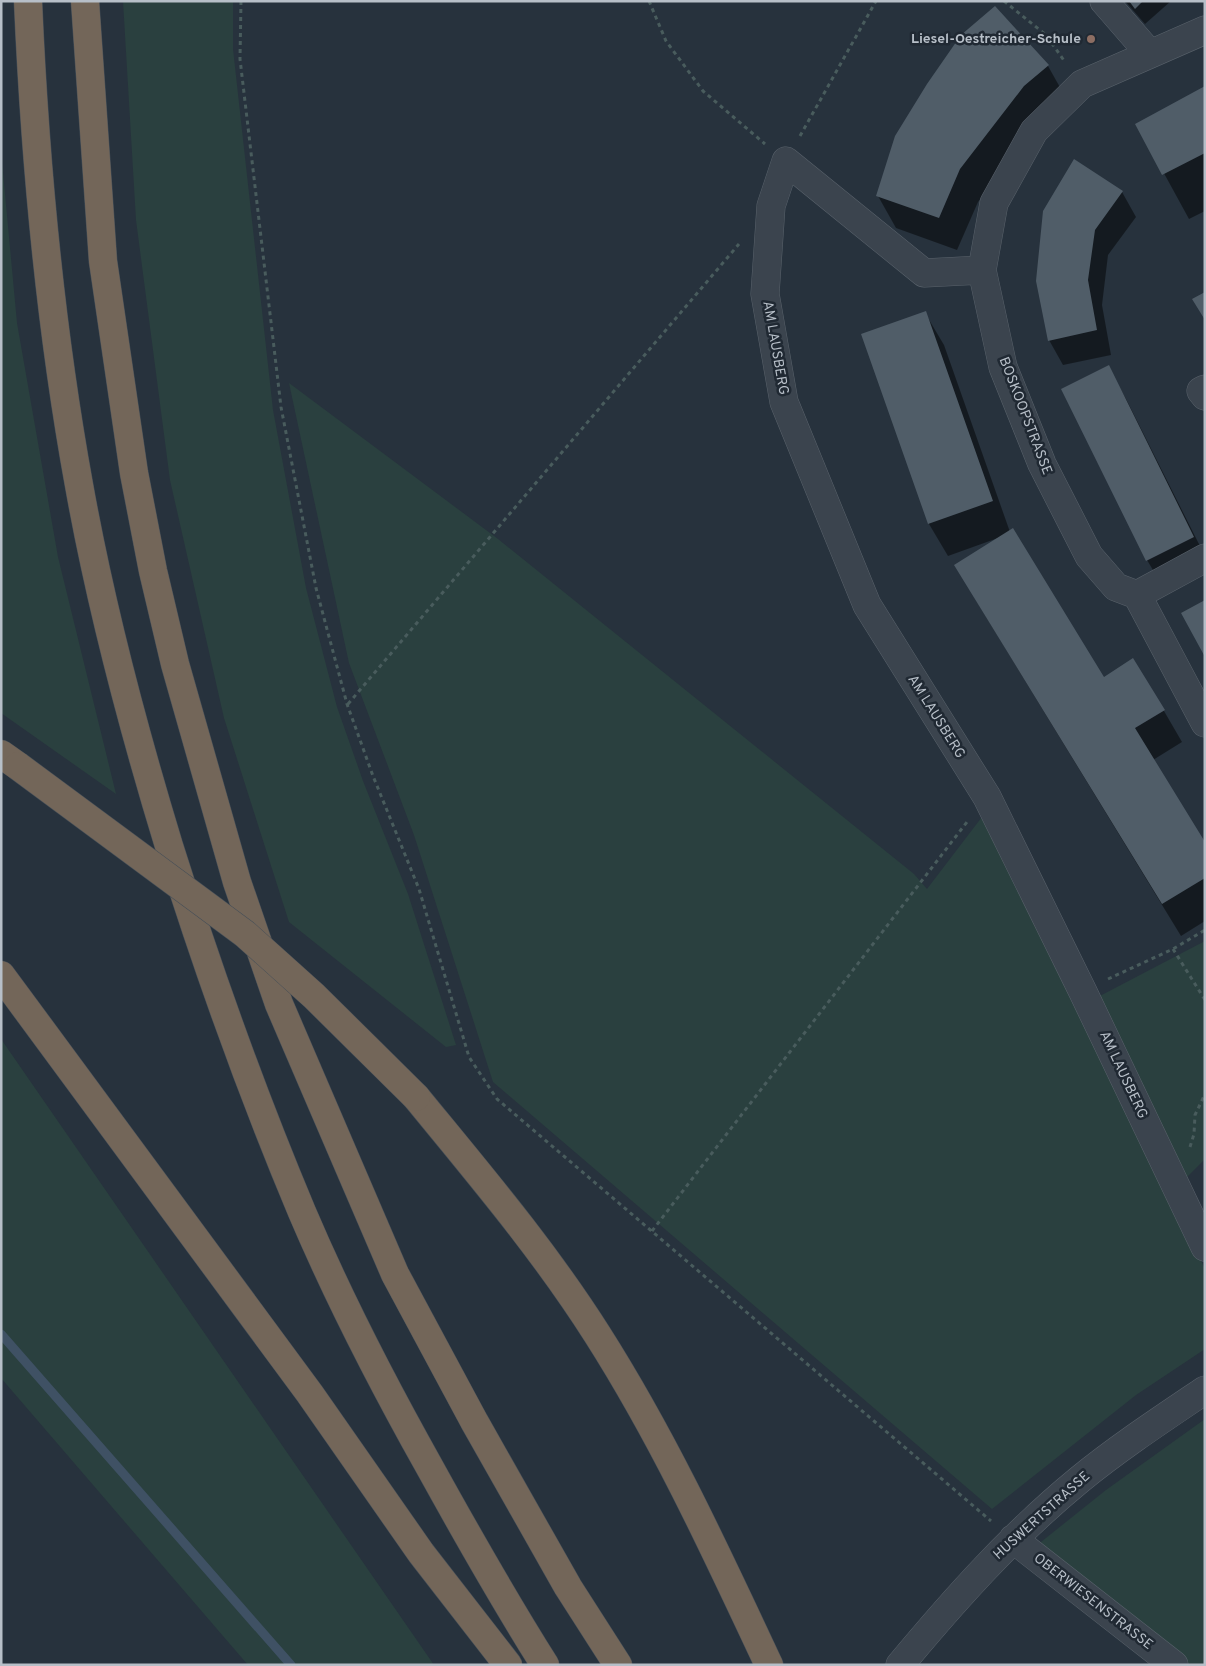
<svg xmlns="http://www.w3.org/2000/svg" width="1206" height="1666" font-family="Overpass,sans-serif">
  <rect width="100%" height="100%" fill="#27323d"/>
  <!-- green -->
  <path fill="#2a403f" d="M 123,1 L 233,1 L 233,49 L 273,410 L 306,588 L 337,707 L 363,781 L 408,894 L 456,1045 L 446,1047 L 289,922 L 224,718 L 170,480 L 136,220 Z
    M 1,151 L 17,323 L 58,557 L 116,794 L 1,713 Z
    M 289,383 L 498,539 L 914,874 L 927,889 L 985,813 L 1205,1269 L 1205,1349 L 1136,1395 L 992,1509 L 493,1082 L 414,835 L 349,663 Z
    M 1205,941 L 1205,1159 L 1184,1180 L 1096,998 Z
    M 1,1039 L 434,1665 L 248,1665 L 1,1378 Z
    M 1205,1419 L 1205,1665 L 1191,1665 L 1036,1546 L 1106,1490 Z"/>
  <!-- shadow -->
  <path fill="#0007" d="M 1125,1 L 1171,1 L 1145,24 Z
    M 995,7 L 1048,66 L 1066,98 L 1042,118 L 978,202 L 957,250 L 896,228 L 878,196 Z
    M 1205,88 L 1205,211 L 1189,219 L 1137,124 Z
    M 1122,192 L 1136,217 L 1108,255 L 1102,305 L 1111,355 L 1063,365 L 1049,340 L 1044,212 Z
    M 925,313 L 944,345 L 1010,532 L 1103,678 L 1164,711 L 1182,742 L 1153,760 L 1205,844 L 1205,921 L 1181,936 L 974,597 L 998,538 L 948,556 L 929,524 L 863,335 Z
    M 1108,367 L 1126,399 L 1205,556 L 1166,592 L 1147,560 Z"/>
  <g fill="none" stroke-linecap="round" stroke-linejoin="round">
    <!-- stream -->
    <path stroke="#3f5164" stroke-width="9" d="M 1,1334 L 291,1665"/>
  </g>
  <!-- building -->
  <path fill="#505d68" d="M 1129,1 L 1143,1 L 1135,9 Z
    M 995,6 L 1049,65 L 1024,86 L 960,169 L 939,218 L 876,196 L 895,136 L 927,84 L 961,35 Z
    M 1205,86 L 1205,153 L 1162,175 L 1135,124 Z
    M 1074,159 L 1123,191 L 1095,230 L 1088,280 L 1097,330 L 1048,341 L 1036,281 L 1043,211 Z
    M 1205,292 L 1205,320 L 1192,299 Z
    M 926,311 L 993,501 L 928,524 L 861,334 Z
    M 1109,365 L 1194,537 L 1146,561 L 1061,389 Z
    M 1013,528 L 1104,677 L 1133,658 L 1165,710 L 1135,728 L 1205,842 L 1205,878 L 1162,904 L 954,565 Z
    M 1205,600 L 1205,657 L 1181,613 Z"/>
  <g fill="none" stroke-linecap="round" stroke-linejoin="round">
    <!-- minor casing -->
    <g stroke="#59626b" stroke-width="29">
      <path id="minor" d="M 1104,1 L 1150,54
        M 1205,30 L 1082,84 L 1034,131 L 994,203 L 982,270 L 1003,367 L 1042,464 L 1089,556 L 1116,587 L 1137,595 L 1205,558
        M 982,270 L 924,273 L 786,161 L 771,206 L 765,294 L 784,402 L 867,605 L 987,797 L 1083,992 L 1205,1247
        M 1205,389 L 1201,391 L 1205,396
        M 1137,595 L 1205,723
        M 1013,1539 L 1174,1665
        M 900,1665 C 955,1599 1012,1535 1079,1480 C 1118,1448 1162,1419 1205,1390"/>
    </g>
    <!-- highway casing -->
    <g stroke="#464f58" stroke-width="29">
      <path id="highway" d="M 28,1 C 35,163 50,326 79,485 C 101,608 133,728 169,846 C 208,970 252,1093 302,1212 C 339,1299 383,1384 429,1466 C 466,1533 504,1600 545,1665
        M 85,1 L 103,261 L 134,473 L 153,571 L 175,664 L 237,882 L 279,1004 L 395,1274 L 474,1421 L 568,1587 L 618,1665
        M 1,754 L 18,766
        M 1,975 L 310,1394 L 421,1553 L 508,1665
        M 416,1097 C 479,1174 543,1249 597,1334 C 664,1439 716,1552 769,1665"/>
    </g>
    <!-- path -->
    <path stroke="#495c5d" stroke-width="3" stroke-dasharray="4 4" stroke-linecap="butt" d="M 241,1 L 240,59 L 281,407 L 316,588 L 347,704 L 373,776 L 419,889 L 469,1057 L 497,1099 L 991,1521
      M 649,1 L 666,41 L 703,91 L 765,144
      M 1004,1 L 1046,35 L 1065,62
      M 800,136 L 876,1
      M 348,704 L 739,244
      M 1173,949 L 1205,1000
      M 1108,979 L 1173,949 L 1205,930
      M 1190,1147 L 1194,1134 L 1195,1115 L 1205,1094
      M 652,1231 L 967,822"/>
    <!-- minor -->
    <use href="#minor" stroke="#3b444e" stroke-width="28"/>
    <!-- highway -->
    <use href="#highway" stroke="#736659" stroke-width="28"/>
    <!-- highway-bridge casing -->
    <g stroke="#464f58" stroke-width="29" stroke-linecap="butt">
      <path id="highway-bridge" d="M 18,766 L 245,934 L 314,996 L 416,1097"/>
    </g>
    <!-- highway-bridge -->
    <use href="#highway-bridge" stroke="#736659" stroke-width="28"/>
  </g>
  <!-- markers -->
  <circle fill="#8d6e63" stroke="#202933" stroke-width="2" cx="1091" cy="39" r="5"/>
  <g text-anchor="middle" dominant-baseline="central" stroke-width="5" stroke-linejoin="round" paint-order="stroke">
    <!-- poi labels -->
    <g font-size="14" font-weight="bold" fill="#b7bfc8" stroke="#202933" text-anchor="end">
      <text x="1081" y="39">Liesel-Oestreicher-Schule</text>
    </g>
    <!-- street labels -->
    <g font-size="14" fill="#b7bfc8" stroke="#202933">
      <text transform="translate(775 348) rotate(80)">AM LAUSBERG</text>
      <text transform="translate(1025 416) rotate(69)">BOSKOOPSTRASSE</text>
      <text transform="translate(936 717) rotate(58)">AM LAUSBERG</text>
      <text transform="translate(1123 1075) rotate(65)">AM LAUSBERG</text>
      <text transform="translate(1042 1516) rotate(-42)">HUSWERTSTRASSE</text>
      <text transform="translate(1093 1602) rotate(38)">OBERWIESENSTRASSE</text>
    </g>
  </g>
  <!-- border -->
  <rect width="1206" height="1666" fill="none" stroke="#b7bfc8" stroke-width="5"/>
</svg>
